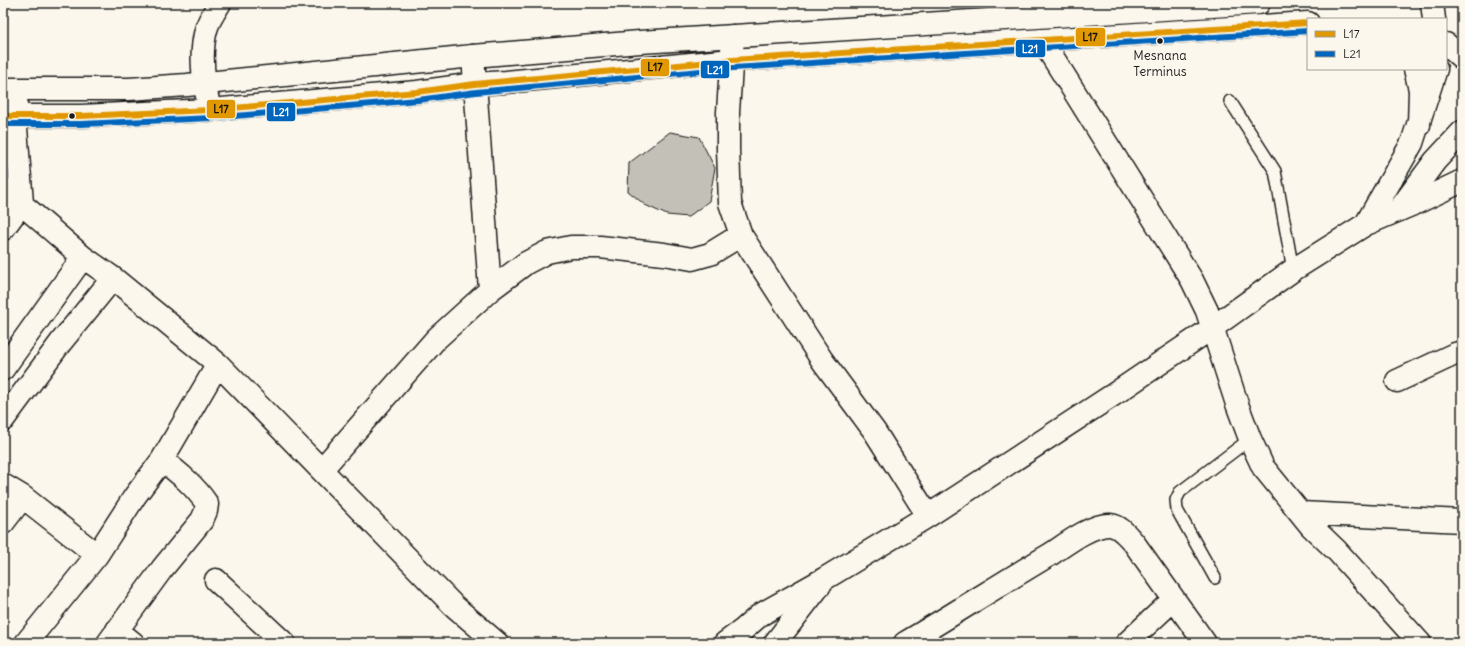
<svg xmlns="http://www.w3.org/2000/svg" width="1465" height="646" font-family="Delius,sans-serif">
  <rect width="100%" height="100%" fill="#fbf7ec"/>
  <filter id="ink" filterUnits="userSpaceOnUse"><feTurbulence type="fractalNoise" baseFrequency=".025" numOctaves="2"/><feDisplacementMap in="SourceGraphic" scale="8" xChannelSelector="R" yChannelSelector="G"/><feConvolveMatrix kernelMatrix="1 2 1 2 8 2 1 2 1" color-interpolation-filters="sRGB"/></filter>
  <g filter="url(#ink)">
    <!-- building -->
    <path fill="#c3c0b8" stroke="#1c1c1c" d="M 670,132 L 699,137 L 715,168 L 709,201 L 688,217 L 667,215 L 645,205 L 628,191 L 629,163 Z"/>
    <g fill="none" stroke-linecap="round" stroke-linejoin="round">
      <!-- lane casing -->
      <g stroke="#1c1c1c" stroke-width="14">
        <path id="lane" d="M 1230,101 L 1275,171 L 1293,270
          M 1215,578 L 1177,510 L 1176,500 L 1180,492 L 1250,439"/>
      </g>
      <!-- street casing -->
      <g stroke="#1c1c1c" stroke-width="25">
        <path id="street" d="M 733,36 L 728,112 L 728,149 L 730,203 L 741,235
          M 1042,40 L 1192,280 L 1207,311 L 1237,404 L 1250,439 L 1263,467 L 1311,526 L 1337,551 L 1420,643
          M 473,56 L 490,290
          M 210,110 C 204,85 199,56 206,30 C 208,21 215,11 220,3
          M 3,188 L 83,257 L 113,278 L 218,364 L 454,606 L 497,643
          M 1366,224 L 1412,143 L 1436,69
          M 3,229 L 22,203 L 15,116 L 17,90
          M 3,369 L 83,257
          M 1397,381 L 1455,354 L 1462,352
          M 3,420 L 61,342 L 113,278
          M 322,469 L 436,339 L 490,290 L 526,263 L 547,252 L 571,247 L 600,247 L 664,254 L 692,259 L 710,254 L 741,235 L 822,360 L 875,432 L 928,516
          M 3,485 L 23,497 L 97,555
          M 1301,513 L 1462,521
          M 3,523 L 23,497
          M 216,580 L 284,643
          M 117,630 L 133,643
          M 26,643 L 97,555 L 135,496 L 162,460 L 218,364
          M 108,643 L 162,569 L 202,520 L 206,511 L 207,504 C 195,486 179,473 162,460
          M 725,643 L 744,629 L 760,615 L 824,579 L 928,516 L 1113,395 L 1212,328 L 1293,270 L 1366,224 L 1399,210 L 1435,161 L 1462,132
          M 775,643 L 820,585
          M 905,643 C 954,614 1002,583 1051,554 C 1066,544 1092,524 1110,525 C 1121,526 1127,536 1134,543 L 1205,643
          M 1127,643 L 1173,600"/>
      </g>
      <!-- secondary casing -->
      <g stroke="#1c1c1c" stroke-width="25">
        <path id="secondary" d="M 1415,69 L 1420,90 L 1419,125
          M 3,89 L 129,89 L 187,85 L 473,56 L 640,42 L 1259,3
          M 3,116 L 81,116 L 210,110 L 417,92 L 475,84 L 506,82 L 732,60 L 1308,23"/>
      </g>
      <!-- primary casing -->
      <g stroke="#1c1c1c" stroke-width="25">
        <path id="primary" d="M 1432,3 L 1434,19
          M 1446,44 L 1462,58
          M 1399,210 L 1418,202 L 1462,181"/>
      </g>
      <!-- lane -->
      <use href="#lane" stroke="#fbf7ec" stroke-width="11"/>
      <!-- street -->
      <use href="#street" stroke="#fbf7ec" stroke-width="22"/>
      <!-- secondary -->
      <use href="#secondary" stroke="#fbf7ec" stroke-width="22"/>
      <!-- primary -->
      <use href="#primary" stroke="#fbf7ec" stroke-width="22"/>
      <!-- bus-1 casing -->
      <g stroke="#fbf7ec" stroke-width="9">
        <path id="bus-1" d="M 3,116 L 81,116 L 210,110 L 417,92 L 475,84 L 732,60 L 1308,23"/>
      </g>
      <!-- bus-2 casing -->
      <g stroke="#fbf7ec" stroke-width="9">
        <path id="bus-2" d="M 3,124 L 81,124 L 211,118 L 418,100 L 476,92 L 733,68 L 1308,31"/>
      </g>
      <!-- bus-1 -->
      <use href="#bus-1" stroke="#e19803" stroke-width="6"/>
      <!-- bus-2 -->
      <use href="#bus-2" stroke="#0065bd" stroke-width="6"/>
    </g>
  </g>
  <!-- markers -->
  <g fill="#1c1c1c" stroke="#fbf7ec" stroke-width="1.5">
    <circle cx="1160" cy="41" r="3.5"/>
    <circle cx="72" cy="116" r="3.5"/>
  </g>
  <g text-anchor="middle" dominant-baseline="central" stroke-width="3" stroke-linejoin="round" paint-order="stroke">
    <!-- bus labels -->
    <g font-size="13" fill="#1c1c1c" stroke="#fbf7ec">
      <text x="1160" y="55">Mesnana<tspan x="1160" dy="16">Terminus</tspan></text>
    </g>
  </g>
  <g stroke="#fbf7ec" stroke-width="1.5">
    <rect x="1075" y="27" width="31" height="20" rx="4" fill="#e19803"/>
    <rect x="1015" y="39" width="31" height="19" rx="4" fill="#0065bd"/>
    <rect x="640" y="58" width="30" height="19" rx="4" fill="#e19803"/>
    <rect x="700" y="60" width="30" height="19" rx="4" fill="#0065bd"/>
    <rect x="206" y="99" width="30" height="20" rx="4" fill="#e19803"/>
    <rect x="266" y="102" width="30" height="20" rx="4" fill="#0065bd"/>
  </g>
  <g font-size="11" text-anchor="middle" font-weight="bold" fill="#fff">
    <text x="1030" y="53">L21</text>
    <text x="715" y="74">L21</text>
    <text x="281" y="116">L21</text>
  </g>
  <g font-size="11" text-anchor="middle" font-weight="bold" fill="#111">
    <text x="1090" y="41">L17</text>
    <text x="655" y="71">L17</text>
    <text x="221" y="113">L17</text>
  </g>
  <!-- margin -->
  <rect width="1465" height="646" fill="none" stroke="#fbf7ec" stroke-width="16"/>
  <rect x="8" y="8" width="1449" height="630" fill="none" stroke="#1c1c1c" stroke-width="1.5" filter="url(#ink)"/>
  <!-- legend -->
  <rect x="1307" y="18" width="140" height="52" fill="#fbf7ec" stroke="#a29f99"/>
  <rect x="1315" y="31" width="20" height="6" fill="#e19803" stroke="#a29f99"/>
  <text x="1343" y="38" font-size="12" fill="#1c1c1c">L17</text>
  <rect x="1315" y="51" width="20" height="6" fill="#0065bd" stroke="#a29f99"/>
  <text x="1343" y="58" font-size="12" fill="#1c1c1c">L21</text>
</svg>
